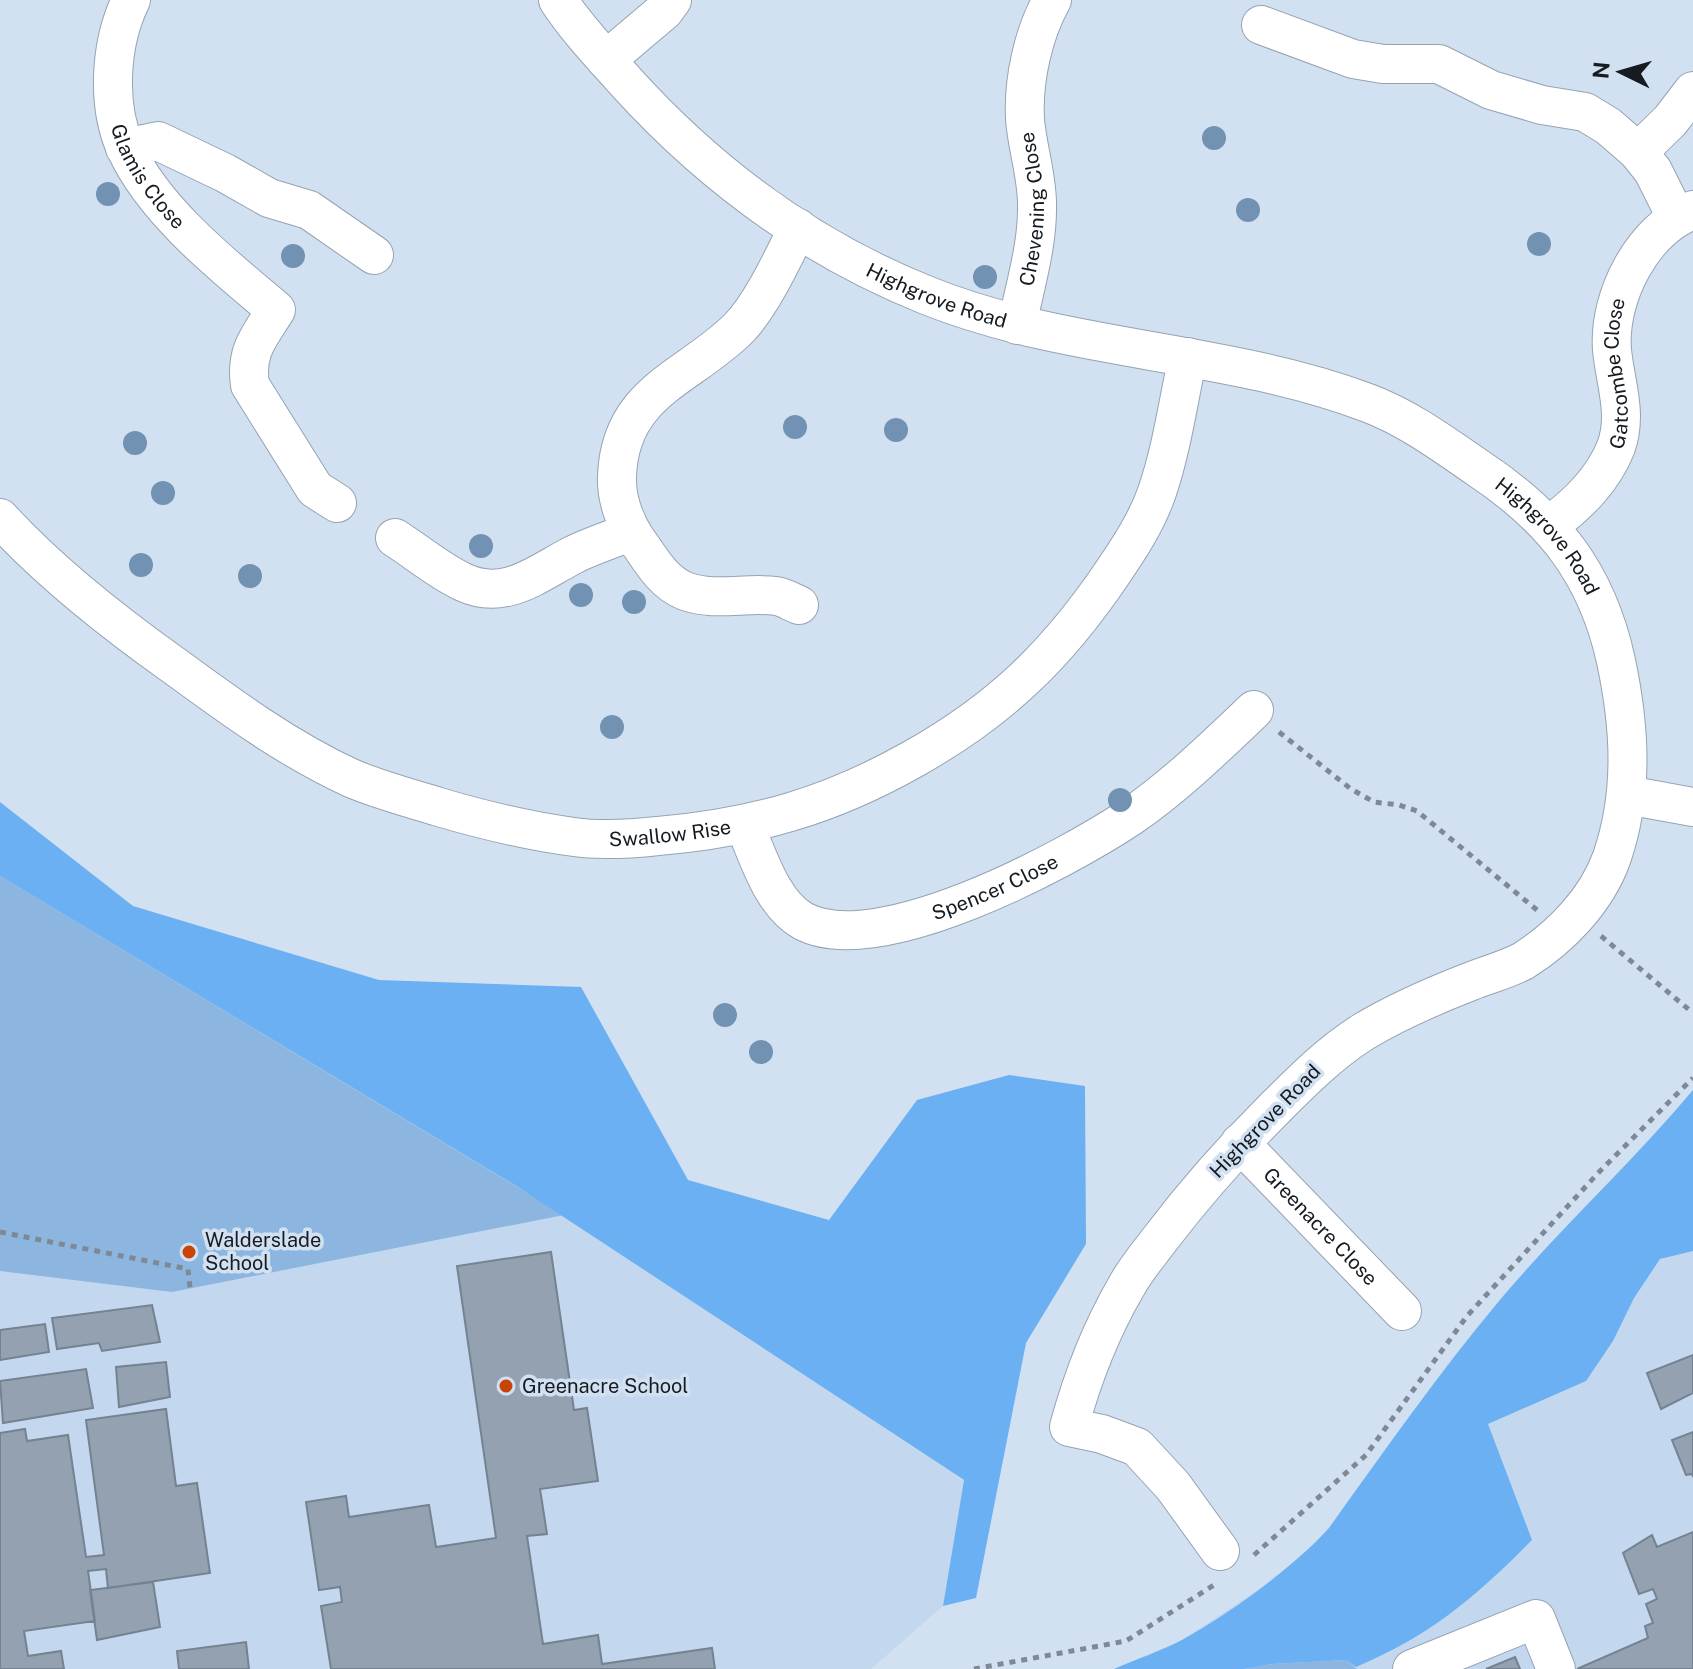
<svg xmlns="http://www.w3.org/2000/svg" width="1693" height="1669" font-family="'Public Sans',sans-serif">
  <rect width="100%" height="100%" fill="#d2e1f1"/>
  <!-- built -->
  <path fill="#c3d8ee" d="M 0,876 L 564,1215 L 964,1481 L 943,1606 L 871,1669 L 0,1669 Z
    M 1693,1090 L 1693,1669 L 1114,1669 L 1182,1640 L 1262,1587 L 1313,1546 L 1329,1528 L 1446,1366 L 1504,1294 L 1650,1141 Z"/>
  <!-- green -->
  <path fill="#8cb6e0" d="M 0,876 L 564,1215 L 172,1292 L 0,1271 Z
    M 1346,1660 L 1357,1669 L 1244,1669 L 1272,1664 Z"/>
  <!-- forest -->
  <path fill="#6bb0f2" d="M 0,802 L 133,906 L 379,980 L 581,987 L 688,1180 L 829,1220 L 917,1100 L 1009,1075 L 1085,1086 L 1086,1244 L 1026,1343 L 976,1598 L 943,1606 L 964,1480 L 518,1187 L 0,876 Z
    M 1693,1090 L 1693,1251 L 1660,1259 L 1634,1298 L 1613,1341 L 1586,1381 L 1488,1424 L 1532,1540 C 1476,1597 1430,1636 1356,1667 L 1346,1660 L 1272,1664 L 1244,1669 L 1114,1669 C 1137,1659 1161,1651 1182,1640 C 1229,1614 1293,1568 1329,1528 C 1384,1451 1439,1373 1500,1300 C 1561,1227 1632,1163 1693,1090 Z"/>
  <!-- building -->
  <path fill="#93a1b0" stroke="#748291" stroke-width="2" d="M 551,1252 L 574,1410 L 587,1408 L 598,1481 L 540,1489 L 547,1534 L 527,1536 L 543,1644 L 598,1635 L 602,1664 L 712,1648 L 715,1669 L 331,1669 L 321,1606 L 342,1602 L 340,1587 L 319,1590 L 306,1502 L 346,1496 L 349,1517 L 429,1505 L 436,1547 L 496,1538 L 457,1266 Z
    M 152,1305 L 160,1342 L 102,1351 L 99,1343 L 57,1349 L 52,1318 Z
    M 45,1324 L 49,1352 L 0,1360 L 0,1330 Z
    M 1693,1355 L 1693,1393 L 1661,1409 L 1647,1373 Z
    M 166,1362 L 170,1397 L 119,1407 L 116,1367 Z
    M 86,1369 L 93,1408 L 3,1423 L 0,1381 Z
    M 166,1409 L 176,1486 L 197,1483 L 210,1573 L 108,1588 L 106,1569 L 88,1571 L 95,1621 L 24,1631 L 28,1656 L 61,1651 L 64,1669 L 0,1669 L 0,1433 L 25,1429 L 27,1441 L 68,1435 L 86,1557 L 104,1555 L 86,1420 Z
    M 1693,1432 L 1693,1477 L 1692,1474 L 1686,1475 L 1672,1440 Z
    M 1693,1532 L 1693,1669 L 1577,1669 L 1648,1638 L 1645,1626 L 1653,1623 L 1646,1604 L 1657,1599 L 1653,1589 L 1639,1594 L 1623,1553 L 1652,1535 L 1657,1547 Z
    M 153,1582 L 160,1627 L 97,1640 L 90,1590 Z
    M 246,1642 L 249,1669 L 179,1669 L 177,1651 Z
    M 1515,1657 L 1520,1669 L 1486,1669 Z"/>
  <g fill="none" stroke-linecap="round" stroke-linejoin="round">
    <!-- minor casing -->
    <g stroke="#95a3b2" stroke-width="40">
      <g id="minor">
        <path id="s1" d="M 131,0 C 110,43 106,105 126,149 C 154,211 225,267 276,310 C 259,337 245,351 250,385 L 315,489 L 337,503"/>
        <path id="s2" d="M 558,0 C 577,29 602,55 625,81 C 709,174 809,248 926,295 C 1067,352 1225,349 1368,403 C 1408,418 1443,444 1478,468 C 1552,517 1597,573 1616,661 C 1630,727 1634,792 1612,857 C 1597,900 1561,937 1523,961 C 1506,970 1486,975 1469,982 C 1433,996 1396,1012 1363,1032 C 1330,1053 1303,1080 1275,1108 C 1234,1149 1195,1193 1160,1239 C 1148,1255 1135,1270 1126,1287 C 1101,1330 1082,1379 1069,1427 L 1102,1434 L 1137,1447 L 1173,1486 L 1220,1551"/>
        <path d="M 1261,25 L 1353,59 L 1383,64 L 1439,64 L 1491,90 L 1542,105 L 1585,112 L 1608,126 L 1638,152 L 1653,171 L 1676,217"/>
        <path d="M 606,60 L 664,11 L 672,0"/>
        <path d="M 125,148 L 158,141 L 225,173 L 269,198 L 309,210 L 374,255"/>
        <path d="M 1638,152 L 1670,121 L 1693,91"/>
        <path d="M 798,228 C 783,258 762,304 739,328 C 689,378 620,391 617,476 C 616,497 624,521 636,539 C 650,558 662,582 685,591 C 715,602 746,592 776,596 C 784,597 791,602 799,605"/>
        <path id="s3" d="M 1017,325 C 1025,286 1038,244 1037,204 C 1037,175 1027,147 1025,119 C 1023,80 1033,34 1052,0"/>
        <path id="s4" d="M 0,518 C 51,574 114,623 176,667 C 232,708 288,749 351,778 C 379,790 410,798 439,807 C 483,820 528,831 574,837 C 601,841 630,839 658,836 C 753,828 830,806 913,759 C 1000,710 1057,655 1113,572 C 1130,547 1147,521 1157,492 C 1172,448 1178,402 1188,357"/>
        <path id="s5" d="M 1550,525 C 1578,504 1603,480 1616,447 C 1628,414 1615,382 1612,350 C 1608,297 1642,230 1693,210"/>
        <path d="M 395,538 C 417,552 439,571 463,582 C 505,602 538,573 573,555 C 591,546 612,539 631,532"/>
        <path d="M 1627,795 L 1693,807"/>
        <path id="s6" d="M 744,824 C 758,855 771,903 803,921 C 878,961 1065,860 1130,817 C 1175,786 1214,748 1254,710"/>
        <path id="s7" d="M 1240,1143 L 1402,1311"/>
        <path d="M 1412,1669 L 1536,1619 L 1556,1669"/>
      </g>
    </g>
    <!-- path -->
    <path stroke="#7e8995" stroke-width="5" stroke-dasharray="6 6" stroke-linecap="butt" d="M 1279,732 L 1351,789 L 1374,802 L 1399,805 L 1417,811 L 1537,910
      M 1601,936 L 1693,1013
      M 0,1232 L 188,1269 L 190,1288
      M 1254,1555 L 1366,1455 L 1467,1316 L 1600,1171 L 1693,1078
      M 974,1669 L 1126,1641 L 1214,1585"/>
    <!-- minor -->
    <use href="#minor" stroke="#fff" stroke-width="38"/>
  </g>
  <!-- trees -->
  <g fill="#7192b2">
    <circle cx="1214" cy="138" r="12"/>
    <circle cx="108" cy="194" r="12"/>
    <circle cx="1248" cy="210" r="12"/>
    <circle cx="1539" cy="244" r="12"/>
    <circle cx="293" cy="256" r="12"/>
    <circle cx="985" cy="277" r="12"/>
    <circle cx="795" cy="427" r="12"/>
    <circle cx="896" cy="430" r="12"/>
    <circle cx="135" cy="443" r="12"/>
    <circle cx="163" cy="493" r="12"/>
    <circle cx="481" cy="546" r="12"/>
    <circle cx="141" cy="565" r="12"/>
    <circle cx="250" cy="576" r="12"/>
    <circle cx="581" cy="595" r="12"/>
    <circle cx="634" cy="602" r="12"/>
    <circle cx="612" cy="727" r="12"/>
    <circle cx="1120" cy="800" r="12"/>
    <circle cx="725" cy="1015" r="12"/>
    <circle cx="761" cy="1052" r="12"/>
  </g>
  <!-- markers -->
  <g fill="#c94306" stroke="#d2e1f1" stroke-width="3">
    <circle cx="189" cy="1252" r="8"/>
    <circle cx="506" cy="1386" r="8"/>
  </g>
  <g text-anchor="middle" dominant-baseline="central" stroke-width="7" stroke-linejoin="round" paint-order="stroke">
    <!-- street labels -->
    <g font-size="20" fill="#151b21" stroke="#d2e1f1">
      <text stroke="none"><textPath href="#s1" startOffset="188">Glamis Close</textPath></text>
      <text stroke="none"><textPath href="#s3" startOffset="118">Chevening Close</textPath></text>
      <text stroke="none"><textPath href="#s2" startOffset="488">Highgrove Road</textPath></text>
      <text stroke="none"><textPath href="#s5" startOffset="178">Gatcombe Close</textPath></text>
      <text stroke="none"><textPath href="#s2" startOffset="1160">Highgrove Road</textPath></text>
      <text stroke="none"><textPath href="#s4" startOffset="766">Swallow Rise</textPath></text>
      <text stroke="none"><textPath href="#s6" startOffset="316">Spencer Close</textPath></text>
      <text transform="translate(1265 1121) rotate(-46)">Highgrove Road</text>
      <text stroke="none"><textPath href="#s7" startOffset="116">Greenacre Close</textPath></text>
    </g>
    <!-- poi labels -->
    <g font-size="20" fill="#151b21" stroke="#d2e1f1" text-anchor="start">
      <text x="205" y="1240">Walderslade<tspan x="205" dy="23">School</tspan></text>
      <text x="522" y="1386">Greenacre School</text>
    </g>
  </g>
  <!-- north arrow -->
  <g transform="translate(1621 72) rotate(275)" stroke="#d2e1f1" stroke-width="6" paint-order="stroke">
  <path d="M0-6L14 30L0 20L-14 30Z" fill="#151b21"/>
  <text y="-12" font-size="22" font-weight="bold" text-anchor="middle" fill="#151b21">N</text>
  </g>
</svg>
